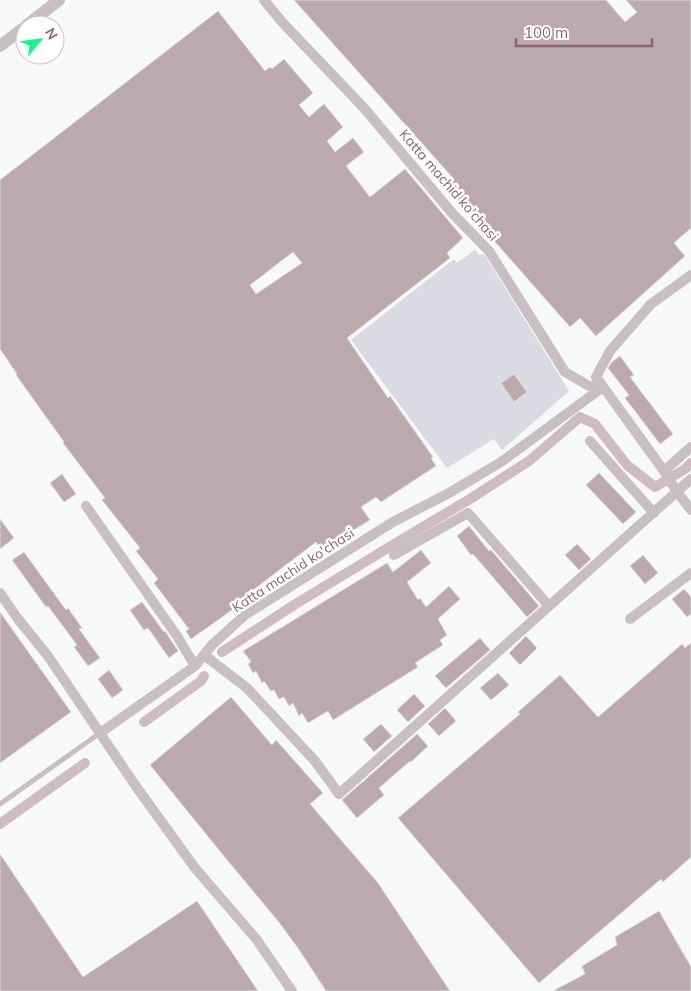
<svg xmlns="http://www.w3.org/2000/svg" width="691" height="991" font-family="Mulish,sans-serif">
  <rect width="100%" height="100%" fill="#f6f8f9"/>
  <!-- green -->
  <path fill="#dadae3" d="M 475,250 L 479,255 L 484,254 L 569,391 L 502,450 L 494,439 L 447,468 L 351,340 L 454,259 L 457,263 Z"/>
  <g fill="none" stroke-linecap="round" stroke-linejoin="round">
    <!-- canal -->
    <path stroke="#cebcc4" stroke-width="10" d="M 222,652 L 294,605 L 396,543 L 470,499 L 529,461 L 580,417 L 595,424 L 627,465 L 655,487 L 685,469 L 691,463
      M 144,722 L 201,681 L 204,676
      M 0,824 L 85,763"/>
  </g>
  <!-- building -->
  <path fill="#bba9ae" stroke="#d8dadb" fill-rule="evenodd" d="M 294,0 L 606,0 L 625,22 L 637,12 L 626,0 L 691,0 L 691,228 L 674,243 L 685,256 L 596,336 L 580,318 L 570,327 L 445,185 L 453,178 Z
    M 218,11 L 265,71 L 270,67 L 272,69 L 284,59 L 313,93 L 299,105 L 309,117 L 324,104 L 343,127 L 327,141 L 335,152 L 353,138 L 364,152 L 346,166 L 370,197 L 405,169 L 463,238 L 447,253 L 450,258 L 347,338 L 388,398 L 390,396 L 433,457 L 431,458 L 436,466 L 381,502 L 376,497 L 361,507 L 370,520 L 321,550 L 316,542 L 244,597 L 246,600 L 191,639 L 186,631 L 189,629 L 154,583 L 158,579 L 136,551 L 140,548 L 102,500 L 105,498 L 63,443 L 64,442 L 16,375 L 17,374 L 0,349 L 0,180 ZM 293,252 L 302,263 L 256,294 L 250,285 Z
    M 620,356 L 634,375 L 630,377 L 673,434 L 660,444 L 625,398 L 629,395 L 608,368 L 612,362 Z
    M 514,374 L 527,392 L 514,402 L 501,383 Z
    M 599,473 L 636,512 L 623,524 L 586,485 Z
    M 62,474 L 76,494 L 64,502 L 50,483 Z
    M 0,519 L 14,538 L 0,549 Z
    M 469,526 L 489,551 L 491,550 L 539,606 L 527,617 L 473,554 L 471,555 L 457,536 Z
    M 577,544 L 591,559 L 579,570 L 565,555 Z
    M 421,550 L 431,563 L 407,582 L 418,600 L 420,598 L 426,607 L 449,586 L 460,599 L 438,619 L 447,635 L 440,640 L 443,645 L 415,663 L 418,667 L 333,720 L 328,711 L 308,723 L 302,713 L 299,716 L 293,703 L 289,706 L 284,697 L 279,699 L 274,690 L 271,691 L 264,681 L 262,683 L 256,671 L 253,673 L 248,664 L 251,662 L 243,651 L 387,563 L 393,572 Z
    M 24,552 L 66,610 L 68,608 L 82,628 L 79,629 L 100,658 L 88,666 L 74,647 L 77,645 L 48,606 L 46,607 L 12,560 Z
    M 643,555 L 658,573 L 645,584 L 630,566 Z
    M 684,589 L 691,597 L 691,614 L 687,617 L 672,599 Z
    M 142,602 L 164,632 L 165,631 L 178,651 L 169,658 L 148,628 L 144,630 L 130,610 Z
    M 0,612 L 71,712 L 0,763 Z
    M 526,636 L 537,648 L 520,665 L 509,653 Z
    M 480,638 L 490,650 L 446,688 L 435,676 Z
    M 691,643 L 691,857 L 663,882 L 661,879 L 539,983 L 398,818 L 520,714 L 518,712 L 560,675 L 598,717 L 682,644 L 685,648 Z
    M 109,670 L 123,690 L 112,698 L 98,679 Z
    M 498,673 L 509,685 L 491,700 L 480,688 Z
    M 414,694 L 425,706 L 408,722 L 397,710 Z
    M 231,697 L 272,745 L 276,740 L 323,793 L 310,804 L 378,883 L 450,991 L 326,991 L 298,948 L 278,921 L 223,855 L 150,765 Z
    M 445,708 L 456,721 L 439,736 L 428,724 Z
    M 381,724 L 392,736 L 374,752 L 363,739 Z
    M 417,734 L 428,746 L 411,762 L 410,761 L 379,788 L 384,795 L 357,818 L 342,800 Z
    M 0,854 L 83,977 L 197,901 L 258,991 L 0,991 Z
    M 659,911 L 691,967 L 691,991 L 553,991 L 585,974 L 582,966 L 617,945 L 615,937 Z"/>
  <g fill="none" stroke-linecap="round" stroke-linejoin="round">
    <!-- service -->
    <path stroke="#c9bfc2" stroke-width="5" d="M 0,804 L 100,733"/>
    <!-- minor -->
    <path stroke="#c9bfc2" stroke-width="10" d="M 264,0 L 282,22 L 364,108 L 452,213 L 489,251 L 565,372 L 589,386 L 603,387
      M 691,275 L 651,304 L 610,351 L 596,377 L 664,471 L 677,492 L 691,510
      M 590,441 L 654,513
      M 664,471 L 691,447
      M 86,506 L 177,636 L 195,666
      M 394,555 L 468,513 L 549,606
      M 0,593 L 18,619 L 48,656 L 135,785 L 195,868 L 257,940 L 292,991
      M 630,619 L 691,573
      M 204,655 L 247,688 L 315,761 L 339,794 L 691,479
      M 100,733 L 195,666 L 212,645 L 245,615 L 393,522 L 449,493 L 501,462 L 603,387"/>
    <!-- tertiary -->
    <path stroke="#c9bfc2" stroke-width="12" d="M 27,25 L 59,0
      M 0,46 L 25,27"/>
  </g>
  <g text-anchor="middle" dominant-baseline="central" stroke-width="5" stroke-linejoin="round" paint-order="stroke">
    <!-- street labels -->
    <g font-size="14" fill="#8a656e" stroke="#fff">
      <text transform="translate(449 185) rotate(49)">Katta machid ko'chasi</text>
      <text transform="translate(293 570) rotate(-33)">Katta machid ko'chasi</text>
    </g>
  </g>
  <!-- north arrow -->
  <g transform="translate(40 40) rotate(61)"><circle r="24" fill="#ffffff" stroke="#d0c1c5"/>
  <path d="M0-4L9 19L0 12L-9 19Z" fill="#1ef190"/>
  <text y="-8" font-size="14" font-weight="bold" text-anchor="middle" fill="#8a656e">N</text>
  </g>
  <!-- scale -->
  <path d="M516 38v8h136v-8" fill="none" stroke="#8a656e" stroke-width="2.5"/>
  <text x="524" y="38" font-size="15" fill="#8a656e" stroke="#ffffff" stroke-width="4" paint-order="stroke">100 m</text>
</svg>
